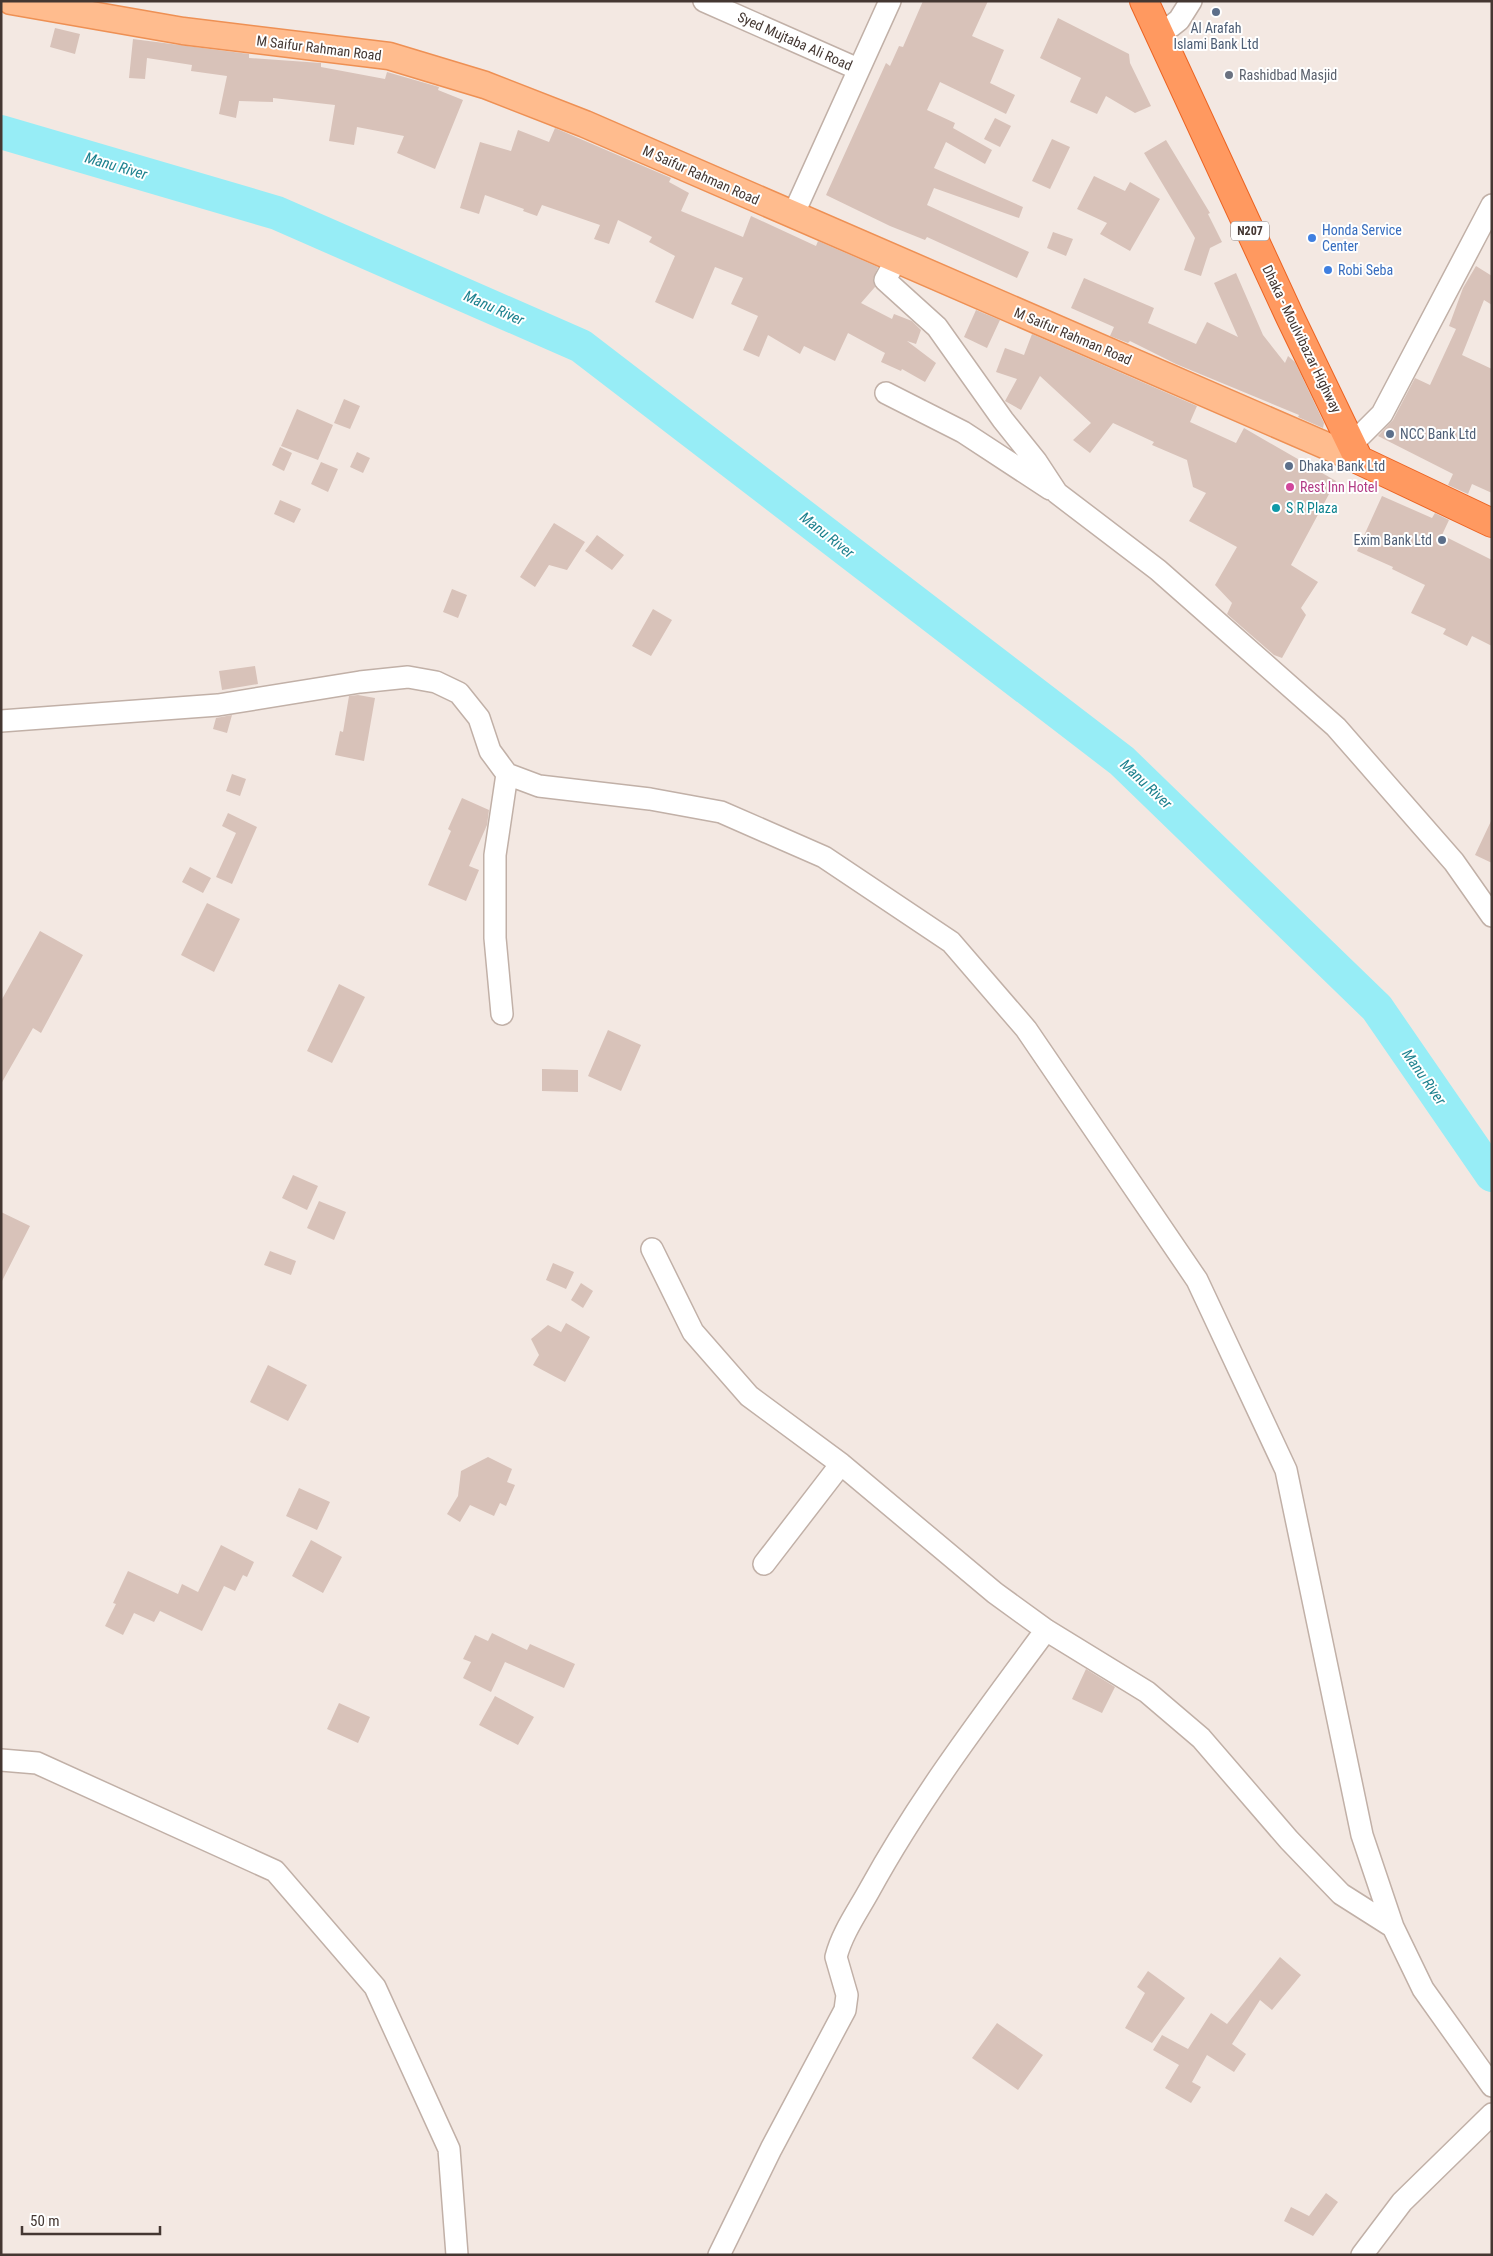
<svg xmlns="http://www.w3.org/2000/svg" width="1493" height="2256" font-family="'Roboto Condensed',sans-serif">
  <rect width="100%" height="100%" fill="#f3e8e2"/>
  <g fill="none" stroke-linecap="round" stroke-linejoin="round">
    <!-- river -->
    <path stroke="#97edf6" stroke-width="34" d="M 1,132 L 277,213 L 581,346 L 1122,761 L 1377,1008 L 1492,1175"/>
  </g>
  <!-- building -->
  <path fill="#d8c2b9" d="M 923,1 L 988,1 L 972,36 L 1004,50 L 990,83 L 1015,95 L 1006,114 L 940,82 L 927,110 L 955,123 L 953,128 L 992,150 L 985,164 L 946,142 L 934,168 L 1023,207 L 1019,218 L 934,188 L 927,205 L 1029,252 L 1017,278 L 927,237 L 925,240 L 890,226 L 826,195 L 886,63 L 890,66 L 899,46 L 903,47 Z
    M 1058,18 L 1129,54 L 1130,63 L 1151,106 L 1135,113 L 1106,96 L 1097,114 L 1070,102 L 1081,78 L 1040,58 Z
    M 55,28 L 80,34 L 75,54 L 50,47 Z
    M 133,39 L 249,54 L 249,58 L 321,63 L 321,67 L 385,79 L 387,72 L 439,87 L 438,90 L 463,100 L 435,169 L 397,153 L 404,136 L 357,127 L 354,145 L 329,141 L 335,105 L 273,98 L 273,102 L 239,101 L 236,118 L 219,114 L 227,76 L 191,71 L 192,65 L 147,58 L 145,79 L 129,78 Z
    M 995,118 L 1011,126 L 1000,147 L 984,139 Z
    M 555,128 L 671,178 L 669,182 L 689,193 L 681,211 L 743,237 L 751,216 L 816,246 L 818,241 L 878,267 L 873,279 L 875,287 L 861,303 L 892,319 L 894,314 L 912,321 L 921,330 L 916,344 L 907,341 L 936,363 L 925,382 L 902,369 L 901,371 L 881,362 L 885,353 L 848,333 L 835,361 L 804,346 L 800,354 L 768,335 L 759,357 L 743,350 L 758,316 L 731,304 L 743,278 L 715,267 L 693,319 L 655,302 L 675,256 L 649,242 L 652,237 L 618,220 L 609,244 L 594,239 L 600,225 L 542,205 L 537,216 L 523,211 L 524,209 L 485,195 L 479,214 L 460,208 L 480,142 L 511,151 L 518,130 L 549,142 Z
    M 1052,139 L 1070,147 L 1050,189 L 1032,181 Z
    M 1166,140 L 1210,213 L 1208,214 L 1222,242 L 1210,248 L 1201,276 L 1184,270 L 1195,238 L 1144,153 Z
    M 1094,176 L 1125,191 L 1130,182 L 1160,199 L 1130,251 L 1100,234 L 1107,223 L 1077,209 Z
    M 1053,232 L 1073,239 L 1066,256 L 1047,248 Z
    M 1476,266 L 1492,276 L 1492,305 L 1484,300 L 1462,355 L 1492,369 L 1492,493 L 1472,484 L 1468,494 L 1448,485 L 1453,474 L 1378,436 L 1393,420 L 1415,378 L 1430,385 L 1456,329 L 1449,326 L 1463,288 Z
    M 1236,273 L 1263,335 L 1285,363 L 1288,356 L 1295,362 L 1324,423 L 1323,428 L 1298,417 L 1299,415 L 1176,364 L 1130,341 L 1128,343 L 1110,336 L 1114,327 L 1071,308 L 1084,278 L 1154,308 L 1148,323 L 1196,344 L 1207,322 L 1238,337 L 1214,283 Z
    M 976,310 L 1000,320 L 987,348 L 964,337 Z
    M 1032,334 L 1197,406 L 1190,422 L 1236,443 L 1244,428 L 1336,481 L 1291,565 L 1318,582 L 1301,608 L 1306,615 L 1282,658 L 1274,655 L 1227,614 L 1232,603 L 1215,585 L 1237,547 L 1189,521 L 1206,493 L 1193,487 L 1187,460 L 1152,445 L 1154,442 L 1113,423 L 1090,453 L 1073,440 L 1091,423 L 1040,376 L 1021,410 L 1005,401 L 1017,379 L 996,372 L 1005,348 L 1024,355 Z
    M 344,399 L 360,406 L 350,429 L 334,423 Z
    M 297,409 L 333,425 L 318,460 L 281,446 Z
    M 280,447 L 292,453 L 284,471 L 272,465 Z
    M 357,452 L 370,458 L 363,473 L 350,467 Z
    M 321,462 L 338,469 L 328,492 L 311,484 Z
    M 1382,496 L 1432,518 L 1435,513 L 1449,520 L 1442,535 L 1492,560 L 1492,646 L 1472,636 L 1467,646 L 1443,634 L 1446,629 L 1411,613 L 1425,585 L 1392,569 L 1393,567 L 1357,551 Z
    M 280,500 L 301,509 L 294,523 L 274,514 Z
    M 554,523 L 585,542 L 567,570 L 549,565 L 535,587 L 520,577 Z
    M 597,535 L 624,555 L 612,570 L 585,551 Z
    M 452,589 L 467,595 L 458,618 L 443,612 Z
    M 653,609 L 672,620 L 651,656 L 632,646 Z
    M 255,666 L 258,684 L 222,690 L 219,671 Z
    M 358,695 L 375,698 L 364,761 L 335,755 L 340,731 L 343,732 L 349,696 Z
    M 232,715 L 227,733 L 213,729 L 216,718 Z
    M 232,774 L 246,779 L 240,796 L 226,791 Z
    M 462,798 L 489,810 L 487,825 L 469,866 L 479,870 L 466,901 L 428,885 L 451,831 L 448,829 Z
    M 228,813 L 257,827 L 232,884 L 216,877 L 236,833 L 222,826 Z
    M 1492,819 L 1492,863 L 1475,855 Z
    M 190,867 L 211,878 L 203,893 L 182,882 Z
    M 207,903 L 240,919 L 214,972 L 181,955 Z
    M 40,931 L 83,955 L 41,1033 L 33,1028 L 1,1084 L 1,1001 Z
    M 339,984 L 365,997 L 332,1063 L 307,1051 Z
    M 608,1030 L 641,1045 L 621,1091 L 588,1076 Z
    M 542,1069 L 578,1070 L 578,1092 L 542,1091 Z
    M 293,1175 L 318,1186 L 307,1210 L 282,1198 Z
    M 319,1201 L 346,1212 L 334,1240 L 307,1228 Z
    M 1,1212 L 30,1226 L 1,1283 Z
    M 270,1251 L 296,1261 L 291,1275 L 264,1265 Z
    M 553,1263 L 574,1272 L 566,1289 L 546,1280 Z
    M 581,1283 L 593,1291 L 583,1308 L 571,1300 Z
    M 566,1323 L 590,1337 L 565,1382 L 533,1365 L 539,1355 L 531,1339 L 548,1325 L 561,1332 Z
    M 268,1365 L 307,1385 L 288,1421 L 250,1402 Z
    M 488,1457 L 512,1469 L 507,1482 L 515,1485 L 506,1506 L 500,1503 L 494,1516 L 470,1505 L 460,1522 L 447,1514 L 458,1496 L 461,1471 Z
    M 299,1488 L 330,1502 L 317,1530 L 286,1516 Z
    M 311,1540 L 342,1557 L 323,1593 L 292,1576 Z
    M 221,1545 L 254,1562 L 247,1577 L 243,1575 L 235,1591 L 224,1586 L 202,1631 L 160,1611 L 154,1622 L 134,1613 L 123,1635 L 105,1626 L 116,1604 L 113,1603 L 128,1571 L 178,1594 L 182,1584 L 198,1592 Z
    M 492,1633 L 527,1650 L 530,1644 L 575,1664 L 564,1688 L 505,1662 L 491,1692 L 463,1678 L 471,1662 L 463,1659 L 475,1635 L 488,1641 Z
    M 1086,1669 L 1115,1687 L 1102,1713 L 1072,1699 Z
    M 495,1696 L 534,1717 L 518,1745 L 479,1725 Z
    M 339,1703 L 370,1717 L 358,1743 L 327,1729 Z
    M 1280,1957 L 1301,1975 L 1272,2010 L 1260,2000 L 1232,2044 L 1246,2054 L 1234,2072 L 1207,2055 L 1192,2082 L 1201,2087 L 1191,2103 L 1165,2088 L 1179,2065 L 1153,2050 L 1162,2035 L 1188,2049 L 1211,2013 L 1227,2024 Z
    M 1148,1971 L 1185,1998 L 1152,2043 L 1125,2028 L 1145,1993 L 1137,1987 Z
    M 997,2023 L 1043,2055 L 1018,2090 L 972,2058 Z
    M 1326,2193 L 1338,2202 L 1313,2236 L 1284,2221 L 1291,2207 L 1309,2216 Z"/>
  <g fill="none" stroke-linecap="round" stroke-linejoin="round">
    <!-- minor casing -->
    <g stroke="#c1b0a7" stroke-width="24">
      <path id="minor" d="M 704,1 L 858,69
        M 1160,35 L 1179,20 L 1191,1
        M 793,215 L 890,1
        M 896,260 L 885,280 L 937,327 L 1003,420 L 1036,461 L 1057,493 L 1158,570 L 1336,727 L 1454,862 L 1492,916
        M 886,393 L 963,432 L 1050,489
        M 1353,443 L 1382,414 L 1492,205
        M 1,721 L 218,705 L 360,682 L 408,677 L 436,682 L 459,693 L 479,718 L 490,751 L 507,774 L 539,786 L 650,799 L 721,812 L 824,857 L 951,942 L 1026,1029 L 1197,1280 L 1286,1470 L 1362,1835 L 1393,1927 L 1423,1989 L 1492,2086
        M 502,1014 L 495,938 L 495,855 L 507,774
        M 652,1249 L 693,1332 L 749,1396 L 841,1464 L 995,1593 L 1046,1630 L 1147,1692 L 1201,1738 L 1289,1840 L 1341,1894 L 1393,1927
        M 764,1564 L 841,1464
        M 1,1760 L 37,1763 L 275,1871 L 375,1987 L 449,2149 L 457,2255
        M 719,2255 L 771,2149 L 845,2010 L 847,1995 L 836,1957 C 842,1933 858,1911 870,1889 C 920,1798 984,1714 1046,1630
        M 1362,2255 L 1402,2202 L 1492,2114"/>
    </g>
    <!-- major casing -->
    <g stroke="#ee9054" stroke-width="29">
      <path id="major" d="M 11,1 L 183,31 L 389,56 L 485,85 L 585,124 L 1359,460"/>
    </g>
    <!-- highway casing -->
    <g stroke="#eb6423" stroke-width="30">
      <path id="highway" d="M 1144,1 L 1290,317 L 1359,460 L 1492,523"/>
    </g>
    <!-- minor -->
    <use href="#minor" stroke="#fff" stroke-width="21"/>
    <!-- major -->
    <use href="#major" stroke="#ffbc8e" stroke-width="26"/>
    <!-- highway -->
    <use href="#highway" stroke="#ff9960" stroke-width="28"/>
  </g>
  <!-- markers -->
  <g fill="#5c6f8a" stroke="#fff" stroke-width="2">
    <circle cx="1216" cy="12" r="5"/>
    <circle cx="1390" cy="434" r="5"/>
    <circle cx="1289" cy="466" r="5"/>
    <circle cx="1442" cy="540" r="5"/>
  </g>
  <circle fill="#6b7280" stroke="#fff" stroke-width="2" cx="1229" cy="75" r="5"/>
  <g fill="#3f7fe0" stroke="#fff" stroke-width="2">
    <circle cx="1312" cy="238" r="5"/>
    <circle cx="1328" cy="270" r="5"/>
  </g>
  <circle fill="#d1479c" stroke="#fff" stroke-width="2" cx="1290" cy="487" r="5"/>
  <circle fill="#0f9aa8" stroke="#fff" stroke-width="2" cx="1276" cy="508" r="5"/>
  <g text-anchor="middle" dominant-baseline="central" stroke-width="4" stroke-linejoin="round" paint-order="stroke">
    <!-- shield labels -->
    <rect fill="#fff" stroke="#7c7370" stroke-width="1" x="1231" y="221.5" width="38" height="19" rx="4"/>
    <g font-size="12" font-weight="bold" fill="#443732">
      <text x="1250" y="231">N207</text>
    </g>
    <!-- service labels -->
    <g font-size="14" fill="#4e5e75" stroke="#fff" text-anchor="start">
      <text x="1216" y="28" text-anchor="middle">Al Arafah<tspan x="1216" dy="16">Islami Bank Ltd</tspan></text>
      <text x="1400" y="434">NCC Bank Ltd</text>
      <text x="1299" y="466">Dhaka Bank Ltd</text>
      <text x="1432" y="540" text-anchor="end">Exim Bank Ltd</text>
    </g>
    <!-- street labels -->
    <g font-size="14" fill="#443732" stroke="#fff">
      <text transform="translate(795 41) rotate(24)">Syed Mujtaba Ali Road</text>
      <text transform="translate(319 48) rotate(7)">M Saifur Rahman Road</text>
      <text transform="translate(701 175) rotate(24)">M Saifur Rahman Road</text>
      <text transform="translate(1073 336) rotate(23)">M Saifur Rahman Road</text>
      <text transform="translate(1302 339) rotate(64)">Dhaka - Moulvibazar Highway</text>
    </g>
    <!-- worship labels -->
    <g font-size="14" fill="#5b616d" stroke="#fff" text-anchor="start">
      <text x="1239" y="75">Rashidbad Masjid</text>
    </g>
    <!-- shop labels -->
    <g font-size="14" fill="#366cbe" stroke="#fff" text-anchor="start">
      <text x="1322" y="230">Honda Service<tspan x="1322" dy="16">Center</tspan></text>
      <text x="1338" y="270">Robi Seba</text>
    </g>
    <!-- hotel labels -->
    <g font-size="14" fill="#b23c85" stroke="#fff" text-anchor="start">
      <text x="1300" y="487">Rest Inn Hotel</text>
    </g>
    <!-- culture labels -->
    <g font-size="14" fill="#0d838f" stroke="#fff" text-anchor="start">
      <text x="1286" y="508">S R Plaza</text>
    </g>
    <!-- water labels -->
    <g font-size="15" font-style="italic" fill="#1e828f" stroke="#fff">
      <text transform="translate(116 166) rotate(16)">Manu River</text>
      <text transform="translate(494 308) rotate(24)">Manu River</text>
      <text transform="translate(827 535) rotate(38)">Manu River</text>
      <text transform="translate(1146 784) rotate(43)">Manu River</text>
      <text transform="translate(1424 1077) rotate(55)">Manu River</text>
    </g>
  </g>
  <!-- border -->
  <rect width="1493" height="2256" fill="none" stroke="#443732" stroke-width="5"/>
  <!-- scale -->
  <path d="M22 2226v8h138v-8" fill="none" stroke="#443732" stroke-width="2.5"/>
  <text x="30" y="2226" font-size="15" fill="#443732" stroke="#ffffff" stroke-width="4" paint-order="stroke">50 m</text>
</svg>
